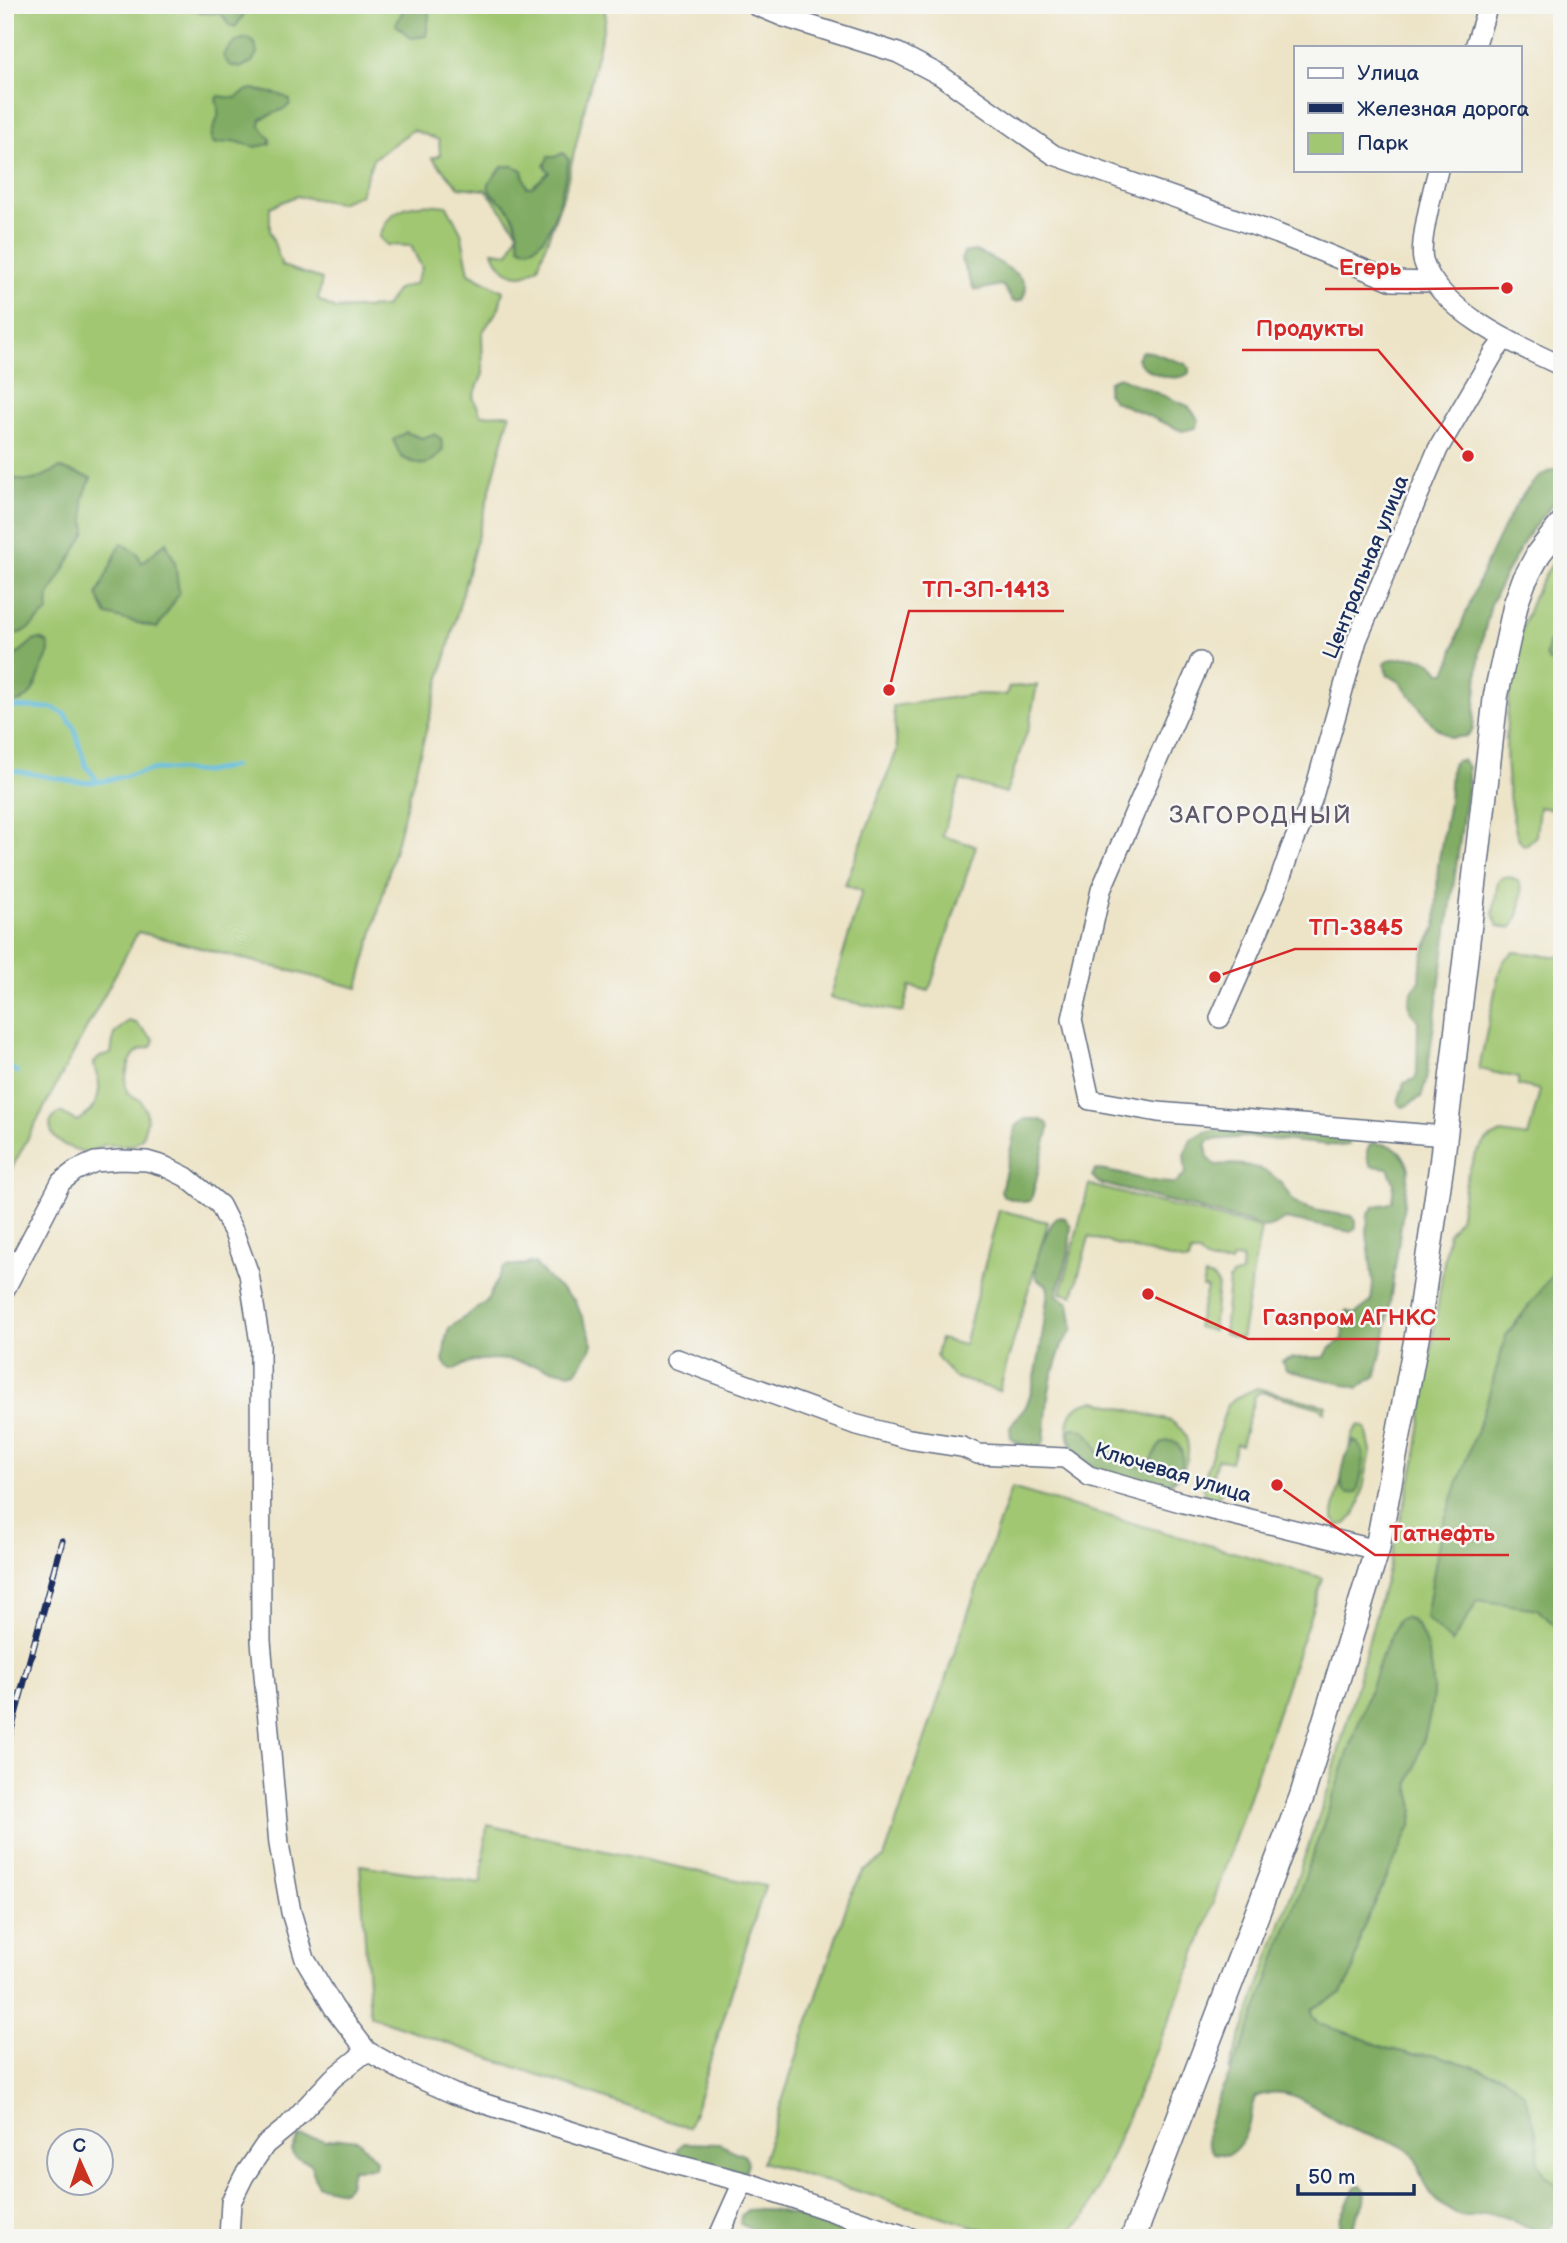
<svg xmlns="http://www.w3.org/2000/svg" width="1567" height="2243" font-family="'Balsamiq Sans',sans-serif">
  <rect width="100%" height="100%" fill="#f6f6f2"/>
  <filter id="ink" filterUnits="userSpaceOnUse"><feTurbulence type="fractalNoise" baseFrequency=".0143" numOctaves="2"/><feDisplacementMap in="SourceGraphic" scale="14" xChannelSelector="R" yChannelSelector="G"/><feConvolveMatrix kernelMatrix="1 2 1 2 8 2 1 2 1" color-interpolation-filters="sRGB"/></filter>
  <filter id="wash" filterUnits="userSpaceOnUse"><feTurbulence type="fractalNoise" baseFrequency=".00686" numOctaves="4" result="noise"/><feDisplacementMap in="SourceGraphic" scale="28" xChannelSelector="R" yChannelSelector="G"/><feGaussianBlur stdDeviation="1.57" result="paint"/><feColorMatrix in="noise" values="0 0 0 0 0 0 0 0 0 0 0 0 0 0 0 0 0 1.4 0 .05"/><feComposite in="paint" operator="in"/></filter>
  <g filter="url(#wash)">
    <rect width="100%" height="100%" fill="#ede4c7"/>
    <!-- green -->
    <path fill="#a1c772" stroke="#5e7b68" stroke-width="2" d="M 5,5 L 603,5 L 606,17 L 565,191 L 538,267 C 534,270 527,275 522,275 C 508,276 496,263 493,251 L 509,253 L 518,232 L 486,190 L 459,187 L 432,158 L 440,155 L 439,140 L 413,130 L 373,159 L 360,195 L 339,203 L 296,196 L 270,207 L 270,231 L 282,266 L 322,279 L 318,300 L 335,309 L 385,307 L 397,289 L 415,284 L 422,268 L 411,246 L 387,245 L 379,237 C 382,232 384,225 387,221 C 400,203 427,203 447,206 L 461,232 L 469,273 L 503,291 L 499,308 L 482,333 L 483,374 L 473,397 L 481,415 L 510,414 L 358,988 L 138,932 L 5,1181 Z
      M 1562,552 L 1562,811 L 1539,807 L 1536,836 L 1525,846 C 1515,839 1515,824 1512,813 C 1497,741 1510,607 1562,552 Z
      M 1037,685 L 1029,726 L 1006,793 L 961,780 L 942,836 L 976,846 L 929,991 L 910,986 L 903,1012 L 830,998 L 862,891 L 845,885 L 897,750 L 893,706 L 977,694 L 1006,695 L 1009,687 Z
      M 1503,877 C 1510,877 1515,877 1519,883 C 1525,892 1519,921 1511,928 L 1498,926 L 1493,914 L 1498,881 Z
      M 1514,952 L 1562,957 L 1562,2193 L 1229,2071 L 1329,1787 L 1390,1562 L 1415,1462 L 1448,1234 L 1459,1219 L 1467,1176 L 1475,1155 L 1487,1140 L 1501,1133 L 1528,1137 L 1540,1090 L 1518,1085 L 1518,1078 L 1479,1069 L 1499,972 L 1504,960 Z
      M 128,1021 L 136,1023 L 154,1040 L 151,1047 C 147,1048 143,1048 140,1050 C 128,1056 123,1081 127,1092 L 141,1101 L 146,1111 L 147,1120 L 142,1138 L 133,1145 L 104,1145 L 87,1153 C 71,1148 50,1144 50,1123 C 61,1105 62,1115 76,1121 C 90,1116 100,1100 99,1085 C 99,1077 94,1071 94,1063 L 100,1057 L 111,1054 L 114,1034 Z
      M 1089,1185 L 1261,1228 L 1241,1339 L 1224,1334 L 1229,1280 L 1232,1276 L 1241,1273 L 1242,1259 L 1233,1258 L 1231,1263 C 1221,1262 1204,1265 1200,1253 L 1191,1253 L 1189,1261 L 1185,1262 L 1089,1237 L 1073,1296 L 1061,1293 Z
      M 999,1210 L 1048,1222 L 999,1391 L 953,1377 L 936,1355 L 940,1339 L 964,1345 Z
      M 1205,1276 L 1213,1278 L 1218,1285 L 1213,1331 L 1197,1327 L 1207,1288 L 1202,1287 Z
      M 1257,1388 L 1326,1406 L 1324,1412 L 1320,1408 L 1264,1392 L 1258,1393 L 1255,1396 L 1241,1445 L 1236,1444 L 1231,1462 L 1217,1459 L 1211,1481 L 1225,1485 C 1221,1496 1214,1501 1204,1493 L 1203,1483 L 1227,1405 L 1235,1398 Z
      M 1096,1401 L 1171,1421 C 1175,1424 1181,1428 1184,1433 C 1195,1455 1182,1482 1159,1489 L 1077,1458 C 1064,1434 1062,1403 1096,1401 Z
      M 1359,1425 L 1366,1428 L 1371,1451 L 1360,1503 L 1354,1516 L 1346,1524 L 1338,1525 L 1333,1519 L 1333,1512 L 1353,1433 Z
      M 1011,1488 L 1323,1578 L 1192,1965 L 1085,2218 L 1068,2232 L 1002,2235 L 762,2162 L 850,1896 L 863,1872 L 884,1858 Z
      M 487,1825 L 765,1886 L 689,2128 L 370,2016 L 360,1865 L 481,1883 Z"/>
    <!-- forest -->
    <path fill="#80ac64" stroke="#4e6e61" stroke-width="2" d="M 188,5 L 245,5 L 243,16 L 235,27 L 229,25 C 218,7 221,15 205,13 C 199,12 192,8 188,5 Z
      M 403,5 L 427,5 L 429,16 L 426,36 L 411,38 L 396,25 L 404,8 Z
      M 475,5 L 559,5 L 559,6 L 557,16 L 537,13 L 487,16 Z
      M 248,38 L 255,44 L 257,53 L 252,62 L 240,68 L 229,65 L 223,56 C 230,45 235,40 248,38 Z
      M 254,89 C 266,94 280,91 290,100 L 290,104 L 286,108 L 261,119 L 260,126 L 270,139 L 270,144 L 255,147 L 234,141 L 215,144 L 211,140 C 212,120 223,124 216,99 L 219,96 L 235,98 L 248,90 Z
      M 563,153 L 569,160 C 564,180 552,260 520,247 C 517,229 518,220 505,205 C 500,200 486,193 489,184 C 491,178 499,171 503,166 L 514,166 L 522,170 L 527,187 L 532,187 L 549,172 L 544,166 L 548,157 L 555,157 Z
      M 974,251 C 987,255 1018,271 1024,283 C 1028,288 1024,295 1022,300 L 1017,302 L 1012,301 L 1004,287 L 1000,285 L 979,290 L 974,289 L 961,260 L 964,253 Z
      M 1142,351 L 1151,352 L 1186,364 L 1189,368 L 1189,373 C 1176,384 1142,373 1137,358 Z
      M 1119,377 L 1188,406 L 1199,420 L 1196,428 L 1182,431 L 1114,401 L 1107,393 L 1109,381 Z
      M 406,432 L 421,438 L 434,434 L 441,439 L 443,450 C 427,469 421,467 401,457 L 393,440 Z
      M 60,468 L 91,478 L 83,499 L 86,532 L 49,595 L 48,612 L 27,630 L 7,638 L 5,474 C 31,487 36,479 60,468 Z
      M 1562,468 L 1562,493 L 1529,533 L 1503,578 L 1491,604 L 1480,650 L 1473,729 L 1467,736 L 1451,738 L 1434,726 L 1400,682 L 1388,675 L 1384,664 L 1388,660 C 1406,657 1429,653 1440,672 L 1446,672 C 1453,660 1454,645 1459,631 C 1473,594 1508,503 1537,479 C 1544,473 1553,469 1562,468 Z
      M 166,542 L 175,562 L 179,594 L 157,628 L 107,615 L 97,595 L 121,543 L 137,553 L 142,563 Z
      M 1556,631 L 1562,631 L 1562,668 L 1550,662 L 1546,656 L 1548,643 Z
      M 40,639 L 47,642 C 52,653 46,658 42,668 C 36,685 32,702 11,703 L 8,701 L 12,661 L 15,656 L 33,641 Z
      M 1462,760 L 1468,767 L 1468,782 L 1426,1081 L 1421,1097 L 1404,1107 L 1400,1106 L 1398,1102 L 1404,1083 L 1415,1079 L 1417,1072 L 1418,1021 L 1410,1010 L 1409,1001 L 1413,989 L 1420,981 L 1421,964 L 1426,946 L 1436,927 L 1438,865 L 1449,801 L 1451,768 L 1455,761 Z
      M 1025,1119 L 1039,1119 L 1047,1123 L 1049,1127 L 1032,1197 L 1030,1201 L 1023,1202 L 1004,1197 L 1001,1191 L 1016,1126 Z
      M 1250,1126 L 1347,1137 L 1349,1145 L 1341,1146 L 1248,1137 L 1210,1140 L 1206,1145 L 1208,1158 L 1215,1165 C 1239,1163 1263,1164 1281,1183 C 1287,1190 1290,1200 1298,1204 C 1313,1212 1334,1213 1351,1216 L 1356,1221 L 1356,1227 L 1351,1232 L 1285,1219 C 1268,1230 1265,1230 1248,1222 L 1099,1183 L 1092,1176 L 1095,1170 C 1123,1171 1149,1184 1176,1183 L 1186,1173 L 1184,1155 L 1191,1139 L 1205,1132 Z
      M 1372,1143 C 1394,1144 1401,1148 1409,1168 L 1386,1331 L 1376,1376 L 1358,1388 L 1286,1370 L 1282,1361 C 1297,1355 1309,1359 1325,1357 L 1329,1349 L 1343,1339 L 1342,1318 L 1346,1311 L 1355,1314 L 1371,1302 L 1373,1283 L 1367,1233 L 1368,1214 L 1375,1206 L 1387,1204 L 1392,1201 L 1394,1183 L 1388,1168 L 1371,1166 C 1367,1157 1364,1150 1372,1143 Z
      M 1562,1183 L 1562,1632 L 1537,1609 L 1478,1600 L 1452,1643 L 1426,1618 L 1441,1530 L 1486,1404 L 1506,1336 L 1552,1275 L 1556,1196 Z
      M 1058,1217 L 1065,1218 L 1071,1226 L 1069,1252 L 1057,1295 L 1069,1303 L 1073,1329 L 1062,1345 L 1052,1376 L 1048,1397 L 1044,1441 L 1040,1447 L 1027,1447 L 1011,1439 L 1010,1428 C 1013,1419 1022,1414 1026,1406 C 1039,1376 1044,1322 1048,1290 L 1046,1284 C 1042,1283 1038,1282 1037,1278 C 1031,1266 1048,1224 1058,1217 Z
      M 530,1263 L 535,1264 L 551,1281 L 575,1301 L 589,1332 L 592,1343 L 590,1350 L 577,1371 L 570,1373 C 536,1367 484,1347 455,1370 L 448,1368 L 443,1361 L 446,1338 L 449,1328 L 486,1302 L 504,1267 C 513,1263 521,1267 530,1263 Z
      M 1073,1428 C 1093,1430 1092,1441 1100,1455 L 1105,1458 L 1120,1458 L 1134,1467 L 1148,1465 C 1153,1458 1156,1446 1164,1442 C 1186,1434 1192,1477 1161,1487 C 1125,1477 1078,1476 1069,1433 L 1070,1430 Z
      M 1354,1441 C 1371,1449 1361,1475 1358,1490 L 1356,1493 L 1348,1494 L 1343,1491 C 1338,1479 1346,1450 1354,1441 Z
      M 1404,1617 C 1418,1622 1422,1633 1426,1646 C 1442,1692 1428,1723 1415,1768 C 1405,1786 1411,1790 1414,1808 C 1414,1814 1412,1820 1411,1826 L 1361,1933 L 1353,1972 L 1341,1993 L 1312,2009 L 1312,2016 L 1319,2024 L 1354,2035 L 1386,2048 L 1411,2054 L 1437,2055 L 1505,2077 L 1523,2092 L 1534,2123 L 1539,2148 L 1538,2162 L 1545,2175 L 1558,2186 L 1560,2205 L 1550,2229 C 1534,2235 1524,2225 1510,2219 C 1505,2217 1496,2215 1490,2214 C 1478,2214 1470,2220 1458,2215 C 1444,2208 1430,2197 1424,2183 C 1418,2171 1419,2158 1408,2150 C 1392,2139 1370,2137 1353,2130 C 1332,2121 1308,2099 1288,2094 C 1277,2091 1267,2092 1256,2097 C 1248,2119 1250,2141 1228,2155 L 1214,2153 C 1209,2147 1206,2143 1207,2134 C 1208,2112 1236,2064 1245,2041 C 1294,1913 1337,1784 1382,1655 L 1398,1620 Z
      M 299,2136 L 316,2138 L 325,2141 L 341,2138 L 358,2140 L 376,2160 L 375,2168 L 352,2169 L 349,2185 L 343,2191 L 318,2186 L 310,2163 L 295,2157 L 292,2150 Z
      M 684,2143 L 719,2144 L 745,2156 C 750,2162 747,2167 744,2173 L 679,2157 L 677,2149 Z
      M 1361,2186 L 1365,2191 L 1364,2202 L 1350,2232 L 1343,2236 L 1339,2231 L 1341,2218 L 1353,2191 L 1355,2187 Z
      M 763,2209 L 795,2215 L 872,2238 C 832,2238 774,2243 740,2224 L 741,2216 L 747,2210 Z"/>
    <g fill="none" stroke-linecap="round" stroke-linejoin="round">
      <!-- stream -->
      <path stroke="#60bbde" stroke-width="4.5" d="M 5,707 L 53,708 L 65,714 L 74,728 L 86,766 L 98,781
        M 5,769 L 77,782 L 99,782 L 156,769 L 205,772 L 234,766
        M 5,1064 L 17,1072"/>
    </g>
  </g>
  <g filter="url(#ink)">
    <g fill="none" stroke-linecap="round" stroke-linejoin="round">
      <!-- minor casing -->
      <g stroke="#646e83" stroke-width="22">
        <path id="minor" d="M 755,5 L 784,17 L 898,53 L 940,75 L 1054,155 L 1278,234 L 1393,281 L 1433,282
          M 1475,47 L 1488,5
          M 1438,170 C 1433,189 1419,243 1423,260 C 1438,311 1518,346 1562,366
          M 1200,662 L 1101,890 L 1072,1019 L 1090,1100 L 1158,1112 L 1445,1136
          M 1220,1018 L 1275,893 L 1291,848 L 1312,800 L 1357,640 L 1438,449 L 1494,353 L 1504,340
          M 5,1289 L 61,1182 L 75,1171 L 95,1162 L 120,1160 L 147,1161 L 164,1166 L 186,1177 L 220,1205 L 234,1233 L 249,1274 L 260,1343 L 261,1641 L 279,1844 L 291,1912 L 305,1959 L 334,2008 L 367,2051 L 403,2071 L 454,2094 L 674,2164 L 748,2183 L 911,2238
          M 677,1359 L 854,1424 L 909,1439 L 962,1447 L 978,1454 L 1065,1458 L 1089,1476 L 1184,1503 L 1377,1550
          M 229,2238 L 231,2202 L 244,2176 L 265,2145 L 287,2127 L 333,2078 L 367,2051
          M 718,2238 L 743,2182"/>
      </g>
      <!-- major casing -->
      <g stroke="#646e83" stroke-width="27">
        <path id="major" d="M 1133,2238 L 1302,1796 L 1377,1550 L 1417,1336 L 1442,1161 L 1496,695 L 1516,603 L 1524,581 L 1539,553 L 1562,524"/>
      </g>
      <!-- minor -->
      <use href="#minor" stroke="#fff" stroke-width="19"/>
      <!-- major -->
      <use href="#major" stroke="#fff" stroke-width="24"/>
      <!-- rail casing -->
      <g stroke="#1b2f5e" stroke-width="7">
        <path id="rail" d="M 5,1752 L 62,1541"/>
      </g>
      <!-- rail -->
      <use href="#rail" stroke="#f6f6f2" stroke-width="4.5" stroke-dasharray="13" stroke-linecap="butt"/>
    </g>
  </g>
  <g text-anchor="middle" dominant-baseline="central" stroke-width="5" stroke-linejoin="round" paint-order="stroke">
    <!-- street labels -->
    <g font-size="21" fill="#1b2f5e" stroke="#f6f6f2">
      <text transform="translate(1366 567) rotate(-68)">Центральная улица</text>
      <text transform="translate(1173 1473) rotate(17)">Ключевая улица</text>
    </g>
    <!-- quarter labels -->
    <g font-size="24" letter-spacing="2" fill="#5f576a" stroke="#f6f6f2">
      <text x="1261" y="815">ЗАГОРОДНЫЙ</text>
    </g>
  </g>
  <!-- callouts -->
  <path fill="none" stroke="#d62828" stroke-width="2.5" d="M1507 288L1415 289H1325M1468 456L1378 350H1242M889 690L909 611H1064M1215 977L1295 949H1417M1148 1294L1248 1339H1450M1277 1485L1375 1555H1509"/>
  <g fill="#d62828" stroke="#f6f6f2" stroke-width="2.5">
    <circle cx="1507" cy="288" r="7"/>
    <circle cx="1468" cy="456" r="7"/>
    <circle cx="889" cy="690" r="7"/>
    <circle cx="1215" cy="977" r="7"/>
    <circle cx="1148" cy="1294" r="7"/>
    <circle cx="1277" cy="1485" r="7"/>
  </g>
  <g font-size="23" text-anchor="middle" font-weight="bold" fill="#d62828" stroke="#f6f6f2" stroke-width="5" stroke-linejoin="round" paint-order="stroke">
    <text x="1370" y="275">Егерь</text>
    <text x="1310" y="336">Продукты</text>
    <text x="986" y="597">ТП-ЗП-1413</text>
    <text x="1356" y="935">ТП-3845</text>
    <text x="1349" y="1325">Газпром АГНКС</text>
    <text x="1442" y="1541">Татнефть</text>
  </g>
  <!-- margin -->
  <rect width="1567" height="2243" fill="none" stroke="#f6f6f2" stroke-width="28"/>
  <!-- legend -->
  <rect x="1294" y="46" width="228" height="126" fill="#f6f6f2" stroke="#9ea6b7" stroke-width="2"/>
  <rect x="1308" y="68" width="35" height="10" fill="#ffffff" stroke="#9ea6b7" stroke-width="2"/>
  <text x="1357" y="80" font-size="21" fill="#1b2f5e">Улица</text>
  <rect x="1308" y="103" width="35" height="10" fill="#1b2f5e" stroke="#9ea6b7" stroke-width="2"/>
  <text x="1357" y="116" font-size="21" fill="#1b2f5e">Железная дорога</text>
  <rect x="1308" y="133" width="35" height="21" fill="#a1c772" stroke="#9ea6b7" stroke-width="2"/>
  <text x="1357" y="150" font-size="21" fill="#1b2f5e">Парк</text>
  <!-- north arrow -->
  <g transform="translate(80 2162) rotate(357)"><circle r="33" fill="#f6f6f2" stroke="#9ea6b7" stroke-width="2"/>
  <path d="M0-5L12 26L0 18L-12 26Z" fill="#c8321e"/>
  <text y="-10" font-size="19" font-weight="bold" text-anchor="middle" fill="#1b2f5e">С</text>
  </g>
  <!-- scale -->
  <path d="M1298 2184v10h116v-10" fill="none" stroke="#1b2f5e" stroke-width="3.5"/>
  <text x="1308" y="2184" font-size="21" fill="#1b2f5e" stroke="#f6f6f2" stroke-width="5" paint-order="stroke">50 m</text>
</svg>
